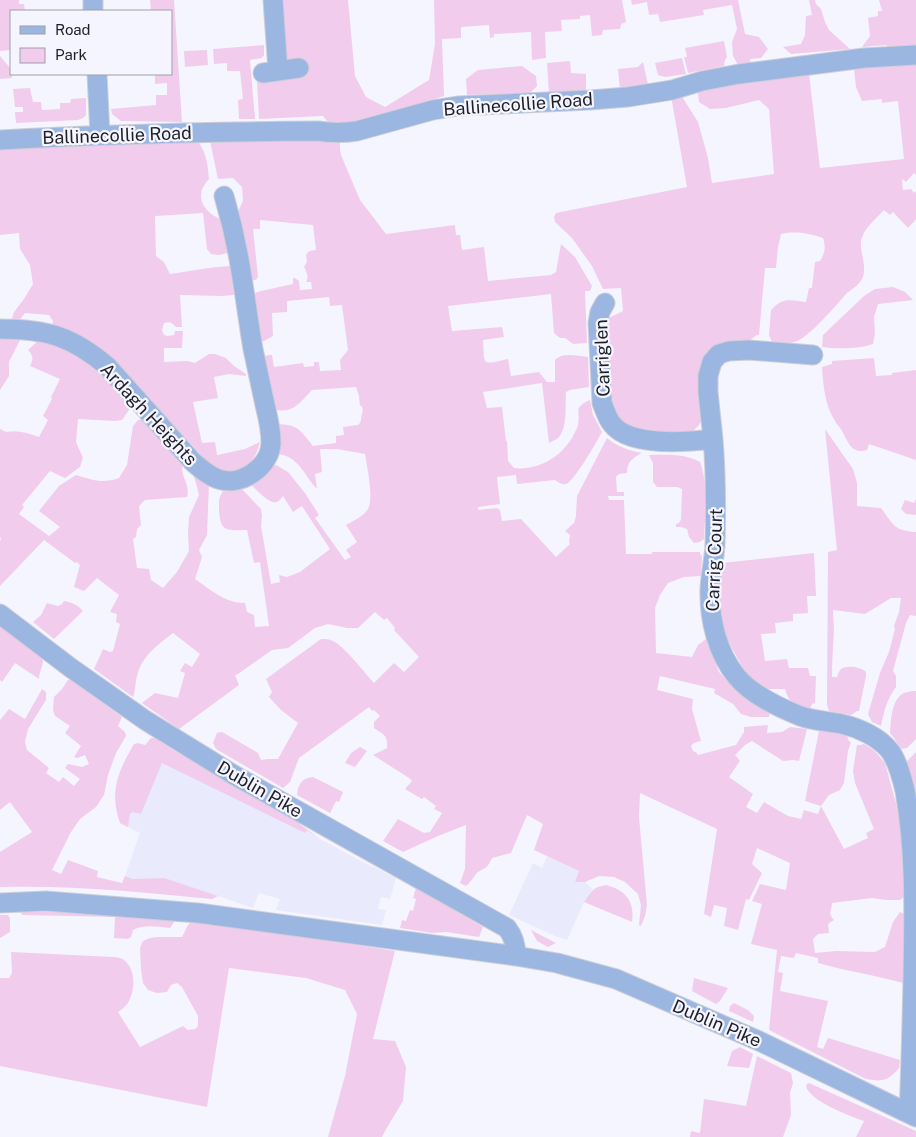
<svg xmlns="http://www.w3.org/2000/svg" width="916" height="1137" font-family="'Public Sans',sans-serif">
  <rect width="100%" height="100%" fill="#f4f5fe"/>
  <!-- built -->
  <path fill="#e9eafc" d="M 151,748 L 361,861 L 396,878 L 390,899 L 381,897 L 378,909 L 386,910 L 382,925 L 276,910 L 280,899 L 259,893 L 253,908 L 218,896 L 212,899 L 120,890 L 140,833 L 120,823 Z
    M 547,856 L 579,871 L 575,882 L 585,882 L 593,889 L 584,902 L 567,940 L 555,936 L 509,915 L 533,863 L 542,868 Z"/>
  <!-- green -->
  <path fill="#f2cced" d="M 0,0 L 19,0 L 19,4 L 24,4 L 25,11 L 11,11 L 11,50 L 0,51 Z
    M 150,0 L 174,0 L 182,122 L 121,121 L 112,114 L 111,109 L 156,105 L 156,95 L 167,95 L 167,83 L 155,84 L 155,74 L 171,74 L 171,11 L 151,11 Z
    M 283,0 L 348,0 L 355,76 L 366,97 L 385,107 L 429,80 L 435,44 L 434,0 L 622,0 L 626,22 L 621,24 L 620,29 L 603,30 L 602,35 L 592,36 L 590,15 L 580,16 L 580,19 L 561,20 L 562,31 L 545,32 L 546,58 L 532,60 L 531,32 L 494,34 L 494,37 L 490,38 L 489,25 L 461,27 L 461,38 L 442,39 L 444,96 L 373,120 L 340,127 L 328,122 L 323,116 L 259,119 L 257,81 L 303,74 L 293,60 L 288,59 L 285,53 Z
    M 631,0 L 738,0 L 745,34 L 759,37 L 768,49 L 761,58 L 750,59 L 751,64 L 738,65 L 733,56 L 732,42 L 737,29 L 732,5 L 703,10 L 704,15 L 660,22 L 658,14 L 649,15 L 647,2 L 632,5 Z
    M 809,0 L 815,0 L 816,4 L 821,9 L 825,22 L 829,30 L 850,49 L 791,54 L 783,47 L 801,44 L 805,35 L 806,16 L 812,15 Z
    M 879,0 L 916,0 L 916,48 L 892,49 L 886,45 L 862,47 L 870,36 L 868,18 L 878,16 L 878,11 L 882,11 Z
    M 724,41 L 727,57 L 725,60 L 724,66 L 688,73 L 684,57 L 687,57 L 685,48 Z
    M 264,45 L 264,55 L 262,58 L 250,60 L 255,119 L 239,119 L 238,100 L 243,99 L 240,71 L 227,71 L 227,63 L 214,64 L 213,49 Z
    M 207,50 L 208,65 L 185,67 L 184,51 Z
    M 0,56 L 11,69 L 12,78 L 0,79 Z
    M 682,58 L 686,74 L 665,77 L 658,75 L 655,63 Z
    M 570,61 L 571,73 L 586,74 L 586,89 L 583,92 L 549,93 L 547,63 Z
    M 643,62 L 649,89 L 620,91 L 618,69 L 638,67 Z
    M 885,65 L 916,65 L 916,175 L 914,173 L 906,182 L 902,179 L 903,190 L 911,189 L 914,193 L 916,191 L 916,219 L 908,228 L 893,212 L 890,215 L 884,210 C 877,218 865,227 862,238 C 860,242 861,249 862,253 C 866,275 866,280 847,293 C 836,305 809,338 795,342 C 788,344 779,343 772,342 L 769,335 L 771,310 C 783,297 789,300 806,302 L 809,288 L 812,288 L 815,262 L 820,261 C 825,253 826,247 823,238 C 808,233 796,231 781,234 L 778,247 L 776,268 L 765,268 L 759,335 L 757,335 L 747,342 L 716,348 L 702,420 L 699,425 L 692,432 L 647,434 L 628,428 L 610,409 L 605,323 L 609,318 L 623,311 L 621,288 L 603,289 L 592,266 L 572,238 L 555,222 L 554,217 L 556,213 L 687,187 L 671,96 L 681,95 L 698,122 L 708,158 L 712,183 L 774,174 L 769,109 L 759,100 L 726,108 L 710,109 L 699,102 L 698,92 L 732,83 L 809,73 L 820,168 L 904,159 L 898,101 L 882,103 L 882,99 L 862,101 L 856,87 L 854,69 Z
    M 522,66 L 536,76 L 537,86 L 530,93 L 467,95 L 466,79 L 478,70 Z
    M 30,88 L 33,102 L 41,102 L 42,110 L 60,109 L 60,103 L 70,103 L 71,99 L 86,98 L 86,115 L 83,118 L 78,120 L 16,123 L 15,112 L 23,112 L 23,107 L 15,107 L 13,89 Z
    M 196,139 C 206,150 208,165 209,179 C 193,196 203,212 222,220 L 228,253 L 219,255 L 211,254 L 207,249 L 203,213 L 155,216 L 156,256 L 164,262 L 170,274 C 190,271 210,267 230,266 L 234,295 L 222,296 L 180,295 L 182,327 L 176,327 C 172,323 170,321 164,323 L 162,330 L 164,335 L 168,336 L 174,335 L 175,331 L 183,331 L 182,348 L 164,348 L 164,362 L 187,361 L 195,363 L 209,354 L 215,354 L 226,358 L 234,366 L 246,374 L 246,376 L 229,374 L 214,377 L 218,398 L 193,402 L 202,443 L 215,442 L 217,455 L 245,449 L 260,442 C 255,460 248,472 228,472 C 223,471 217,471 213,469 C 208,466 204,462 200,459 L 200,454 L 184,436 L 177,434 L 92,345 L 61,328 L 52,326 L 53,321 L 49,315 L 25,313 L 19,321 L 11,321 L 14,312 L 24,299 L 33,284 L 30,265 L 20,249 L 19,233 L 0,235 L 0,147 Z
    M 277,140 L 340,141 L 340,149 L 341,155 L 360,200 L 386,234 L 455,225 L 456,235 L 460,235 L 462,250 L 484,247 L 488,281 L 551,275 L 556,272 L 561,244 L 575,257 L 592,286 L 590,291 L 585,291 L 587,343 L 573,344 L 565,338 L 560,338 L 554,333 L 551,294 L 448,306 L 452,331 L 502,327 L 504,337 L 483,340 L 484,358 L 486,362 C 495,364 500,360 508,359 L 511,376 L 539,372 L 547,382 L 555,382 L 555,360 C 563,352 577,356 588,357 L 589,387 L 570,390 L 566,392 C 565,405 568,430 557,439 C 555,440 552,441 549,443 L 542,383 L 483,392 L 487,408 L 502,407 L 506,441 L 507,441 L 508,461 L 514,468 C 537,471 562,457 573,436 C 574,433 577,429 578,425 C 581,411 572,408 590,400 L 593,415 L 602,432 C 597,441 574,482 566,484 C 562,485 558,482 555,480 L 517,484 L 516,475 L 497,477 L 500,504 L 478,507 L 478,510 L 497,508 L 500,510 L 502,521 L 521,519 L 556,557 L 570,544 L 569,542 L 570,535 L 565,531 L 574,523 L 576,516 L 577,496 L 607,438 C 616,446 630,451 642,453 C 632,458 627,462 627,473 L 619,474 L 616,477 L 617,492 L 624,492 L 624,496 L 608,496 L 609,500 L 624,500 L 626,554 L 652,554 L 652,552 L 700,552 L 700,554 L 702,556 L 701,576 L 684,577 L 668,583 L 660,595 L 655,608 L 656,653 L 692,657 L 698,645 L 706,639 L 719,672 L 740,694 L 758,707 L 770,711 L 769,717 L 751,717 L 741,714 L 733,704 L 714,693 L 715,689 L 660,676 L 657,690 L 693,699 L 692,709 L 701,741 L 694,743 L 691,746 L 693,751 L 697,753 L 698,755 L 736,745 L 744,732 L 744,727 L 768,725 L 767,733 L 782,732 L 790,727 L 807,729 L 799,761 L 793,760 L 783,761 L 752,741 L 745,745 L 735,755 L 740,761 L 729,777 L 753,794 L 746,807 L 757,813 L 764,802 L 788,816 L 801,819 L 804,810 L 818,814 L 821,806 L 805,801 L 819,731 L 846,734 L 849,741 L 851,742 L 848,751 L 844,783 L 840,790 L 829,795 L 821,806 L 844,849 L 868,838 L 866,833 L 874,829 L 855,783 L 853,771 L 857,745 L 860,745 L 864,744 L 874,750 L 885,763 L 897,807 L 901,831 L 904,897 L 900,900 L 886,900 L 872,898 L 832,903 C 832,910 827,913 834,920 L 828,924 L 829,933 L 818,934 L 813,939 L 815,953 L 836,951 L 875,952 L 885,947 L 893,922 L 900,912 L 904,914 L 903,983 C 875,975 846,971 818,963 L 818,958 L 796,953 L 794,958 L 781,956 L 778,972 L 783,973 L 780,991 L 828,1001 L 817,1047 L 823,1049 L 828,1038 L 900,1060 L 899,1068 C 888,1081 882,1082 866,1079 L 769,1030 L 777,950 L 751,944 L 762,904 L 752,901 L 760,884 L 786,890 L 790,863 L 757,848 L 752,864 L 762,873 L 749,900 L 746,899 L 738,930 L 724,926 L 727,908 L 714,905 L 711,917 L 704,914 L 717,829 L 640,793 L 639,817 L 647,905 L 645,916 L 641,926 L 639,925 L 641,905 L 638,894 L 625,882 L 614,877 L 599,876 L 585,882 L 575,882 L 579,871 L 534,850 L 543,824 L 527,815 L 511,853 L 492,858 C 486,871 486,866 477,873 C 474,876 471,882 466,886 L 460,883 L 465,869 L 466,825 L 438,836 L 403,852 L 383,841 L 398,819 L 424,833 L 430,832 L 442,813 L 434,809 L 436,806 L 424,797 L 422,799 L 405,789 L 412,781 L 409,778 L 373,755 L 387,748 C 388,735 384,735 374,728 L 374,722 L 380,716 L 374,710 L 372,711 L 369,707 L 299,758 L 290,782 L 283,788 L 216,749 L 213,743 L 217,733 L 222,732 L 258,753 L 261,760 L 268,759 L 278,759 L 298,723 L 281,710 L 269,697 L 272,692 L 266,679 L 321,639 C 325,639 329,639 333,641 C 345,647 364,672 374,683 L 394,663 L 404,672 L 419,657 L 394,630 L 395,628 L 387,618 L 384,620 L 375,612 L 358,628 L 347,628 L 328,624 L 315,628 L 288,648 L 272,650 L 238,674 L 235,675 L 239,685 L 179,729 L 142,703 L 155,693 L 178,698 L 185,673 L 180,671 L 185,663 L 192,667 L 200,654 L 173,633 C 159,644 143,655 138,673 C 135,680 136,689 133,697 L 94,669 L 103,649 L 110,652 L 113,651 L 120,624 L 116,622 L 117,614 L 110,612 L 119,595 L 97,578 L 84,591 L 74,587 L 80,565 L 77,562 L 75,563 L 44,540 L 0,586 L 0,542 L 1,538 L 0,537 L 0,429 L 6,432 C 18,430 28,433 39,437 L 48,420 L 43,416 L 52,399 L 51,397 L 60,379 L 30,366 C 33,360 34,356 28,350 L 41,338 L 90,359 L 130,399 L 129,410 L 122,420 L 115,421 L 78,419 L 76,442 L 83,458 L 80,467 L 65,478 L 50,471 L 22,505 L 24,507 L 19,514 L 49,536 L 60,527 L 39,511 L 59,486 L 76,475 C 93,480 102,484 119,478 L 127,465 L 133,426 L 138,420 L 147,417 L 184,461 C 178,477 191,482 187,497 L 145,500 L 139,506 L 141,525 L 137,529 L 136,537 L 133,539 L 137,568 L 149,569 L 151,580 L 163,588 L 177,572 L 189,551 L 188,533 L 189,517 L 199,495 L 193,472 L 209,483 L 207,535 L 199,550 L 202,557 L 195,579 C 211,590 225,603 245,603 L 247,612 L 254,615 L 255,627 L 269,626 L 260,562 L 254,563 L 247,530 C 242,530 232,531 227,529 C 218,527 219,508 219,500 C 220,495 223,490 227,486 L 239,486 L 261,509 L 262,516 L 261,526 L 271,584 L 280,582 L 279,575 L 287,577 L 300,572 L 330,549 L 302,506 L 293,512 L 283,496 C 282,498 278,502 277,502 C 270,505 257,490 252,486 L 269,469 L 276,465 L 288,472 L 305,493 L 319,515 L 315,518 L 345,560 L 351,557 L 346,550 L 357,542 L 346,525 C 353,521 364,516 368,509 C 374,498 367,467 365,454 L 337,449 L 320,449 L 322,472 L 315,474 L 317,489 C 308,480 303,467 293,460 C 289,456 282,455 277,453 L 273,424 C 297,424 299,428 313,446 L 336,443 L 336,436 L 344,435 L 343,427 L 358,425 C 363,421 360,416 363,411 L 362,406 L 360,406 L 359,396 L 356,387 L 312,390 C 299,404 291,416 270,408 L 271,390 L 270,382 L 264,373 L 264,356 L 269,355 L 272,355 L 274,367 L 303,363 L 304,367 L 314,366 L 314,362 L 319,362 L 320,371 L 341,370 L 340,360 L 348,350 L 342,305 L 330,306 L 329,297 L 287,301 L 287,312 L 272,313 L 273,336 L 264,341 L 259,341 L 252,294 L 261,291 L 293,284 L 293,278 L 295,278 L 299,281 L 300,290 L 312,289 L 311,282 L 306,282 C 309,277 307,272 304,267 L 307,262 L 306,255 L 309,251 L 316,250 L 313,225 L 260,220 L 260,229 L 253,229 L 258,276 L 257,279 L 250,282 L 236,216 L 243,201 L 242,187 L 233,178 L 218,179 L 210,141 Z
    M 893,287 L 905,292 L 913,300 L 878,304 L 874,317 L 875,334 L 873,344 C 860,349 836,349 822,347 L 823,335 L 864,296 L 875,289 Z
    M 0,335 L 21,338 L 9,362 L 9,376 L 0,390 Z
    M 874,358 L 876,376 L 892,375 L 892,373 L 916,370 L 916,460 L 869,444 L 867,450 C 852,455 848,442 842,431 C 840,427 837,425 835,421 C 825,406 823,384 822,367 L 832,364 L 832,361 Z
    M 825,429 L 853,469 L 857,483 L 857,506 L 881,508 C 893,524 894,531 916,532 L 916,616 L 910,615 L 906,623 L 893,671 L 896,676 L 896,687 C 887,699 884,711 881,726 L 872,722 L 868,714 L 880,673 L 889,652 L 895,629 L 894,626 L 899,612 L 901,598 L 891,598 L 865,614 L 833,610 C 833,617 834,624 834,631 C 833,646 832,661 832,677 L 837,677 C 838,674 839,671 841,669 C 847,665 861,667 866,672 L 866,676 L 859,711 L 857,711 L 851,715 L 829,711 L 827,705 L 828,552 L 837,550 Z
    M 649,455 C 668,455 683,453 700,462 C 709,486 705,514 704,539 L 700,542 L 694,543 L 689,537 L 687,529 L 681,527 L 676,527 L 676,524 L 679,523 L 681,520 L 682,489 L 677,487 L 657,487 L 653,482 L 653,463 Z
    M 916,499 L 916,515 L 906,514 L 901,509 L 905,500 L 914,503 Z
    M 814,553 L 816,596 L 807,596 L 808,613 L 793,614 L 793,621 L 775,623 L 776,633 L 761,634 L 765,661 L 787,659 L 789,668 L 808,668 L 810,676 L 816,676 L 815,704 L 813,703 L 810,708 C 794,705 790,705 785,689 L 766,689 L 745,672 L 726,637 L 719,611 L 718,594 L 722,563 Z
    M 64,601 C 71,602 78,605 83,611 L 54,639 L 33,622 L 41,615 L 47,603 L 58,606 L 62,604 Z
    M 0,625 L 36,652 L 43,660 C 43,667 39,672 39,679 L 15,663 L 2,682 L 0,680 Z
    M 71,679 L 122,717 L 118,726 L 125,732 L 126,736 L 116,753 L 108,775 L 104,795 L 96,807 L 80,819 L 71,832 L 52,870 L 61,874 L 68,860 L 98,871 L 97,877 L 122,883 L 125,876 L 132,879 L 164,878 L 218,896 L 212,899 C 141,892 71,885 0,887 L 0,852 L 32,832 L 10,802 L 0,810 L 0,720 L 9,709 L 25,719 L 42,689 L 46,692 L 46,700 L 28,729 L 25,742 L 27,750 L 49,768 L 46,773 L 59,782 L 63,777 L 74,786 L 80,779 L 65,768 L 68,764 L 82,767 L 89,764 L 85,755 L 77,758 L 74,757 L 81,746 L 65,733 L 70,726 L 55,716 L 53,710 L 54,697 L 62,689 L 68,680 Z
    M 912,691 L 916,691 L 916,739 L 907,748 L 901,749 L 894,738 L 890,733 C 891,721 891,699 904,693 C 906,692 909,692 912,691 Z
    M 151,738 L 155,738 L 173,750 L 286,814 L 320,839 L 307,831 L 305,833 L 162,763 L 141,814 L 132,812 L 130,814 L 128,827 L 120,823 C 109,792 118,771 134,744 L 138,743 L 145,745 Z
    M 360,747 L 367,751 L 355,767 L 345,763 L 351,753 Z
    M 916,752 L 916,793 L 912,777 L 906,762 Z
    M 313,777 L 343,792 L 339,802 L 336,801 L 330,813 L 297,795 C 298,785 301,778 313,777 Z
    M 606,885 C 626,890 635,902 632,922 L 584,902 C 591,892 593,887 606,885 Z
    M 416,888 L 483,927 L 479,937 L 446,932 L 432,933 L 400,928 L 402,920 L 406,921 L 410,910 L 413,911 L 416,899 L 413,898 Z
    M 91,911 L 174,920 L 174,922 L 170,928 C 158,927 144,924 133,930 L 131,937 L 128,939 L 114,938 L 115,917 L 22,915 L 21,912 Z
    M 0,915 L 8,915 L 10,918 L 10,932 L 0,938 Z
    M 191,922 L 236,926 L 395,951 L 373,1039 L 395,1041 L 406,1067 L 403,1101 L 385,1131 L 382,1137 L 328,1137 L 345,1076 L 357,1014 L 345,990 L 306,978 L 229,968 L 207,1107 L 0,1066 L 0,978 L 9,978 L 12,973 L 11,952 L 113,957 C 117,957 122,958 124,960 C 137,970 135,993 127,1004 C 125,1007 121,1010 118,1012 L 140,1047 L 183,1026 L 188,1030 L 195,1029 L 198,1026 L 198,1016 L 182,987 L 177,983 L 171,985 L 167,992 L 157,993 L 148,990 L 143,983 L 141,969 L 140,948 L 143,941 L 150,938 L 157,937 L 182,937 L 188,925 Z
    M 531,930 L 556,943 L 548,947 L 537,941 Z
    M 694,978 L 728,988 L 720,1001 L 716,1004 L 692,991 Z
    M 734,1003 L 748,1010 L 754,1016 L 753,1022 L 729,1011 L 730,1006 Z
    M 740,1047 L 753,1054 L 749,1068 L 727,1066 L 732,1051 Z
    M 757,1056 L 791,1073 L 793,1083 L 790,1093 L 791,1115 L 783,1137 L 690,1137 L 691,1131 L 700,1133 L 704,1099 L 746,1106 Z
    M 809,1083 L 916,1131 L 916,1137 L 856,1137 L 864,1121 C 850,1116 809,1101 806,1086 L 807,1084 Z"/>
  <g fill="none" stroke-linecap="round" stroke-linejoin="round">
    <!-- minor casing -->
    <g stroke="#ceced7" stroke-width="21">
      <path id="minor" d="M 93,0 L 93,11
        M 273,0 L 278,71
        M 263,73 L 299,68
        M 97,74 L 100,135
        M 0,140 C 106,134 212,132 318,131 C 331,133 343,133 357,131 L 433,110 L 458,106 L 590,100 L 628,97 L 672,90 L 702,81 L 739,74 L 864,58 L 916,55
        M 605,303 L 600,312 L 598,323 L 602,403 C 605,410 607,418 612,424 C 629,447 688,442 713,439 L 708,392 L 708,376 L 712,362 L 719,354 L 729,351 L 749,350 L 813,355
        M 0,329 C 46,329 72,336 108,367 L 193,462 C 201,469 209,476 218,479 C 241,487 270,467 271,443 C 271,430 268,417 265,405 C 261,387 257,368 253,349 C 249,326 246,301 242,278 C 238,250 232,223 224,196
        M 713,439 C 716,475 716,510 715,545 C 714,560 711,574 710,588 C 709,619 717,653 737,677 C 752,695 778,707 800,716 C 814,721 828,721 842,724 C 859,728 879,737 890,751 C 898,762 902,778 905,791 C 916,853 914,916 913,980 C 912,1024 911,1069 909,1113
        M 0,614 L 71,668 L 145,720 L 234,775 L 507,928 C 514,937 516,945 516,956
        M 0,903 L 46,901 L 198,913 L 516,956 L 557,963 L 616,979 L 759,1041 L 916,1117"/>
    </g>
    <!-- minor -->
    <use href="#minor" stroke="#9cb6e2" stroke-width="19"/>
  </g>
  <g text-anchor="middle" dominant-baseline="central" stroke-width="4.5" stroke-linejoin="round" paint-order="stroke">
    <!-- street labels -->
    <g font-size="18" fill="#1f1f27" stroke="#f4f5fe">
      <text transform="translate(518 104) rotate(-4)">Ballinecollie Road</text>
      <text transform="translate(117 135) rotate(-2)">Ballinecollie Road</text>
      <text transform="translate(602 358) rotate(-92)">Carriglen</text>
      <text transform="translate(149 414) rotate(47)">Ardagh Heights</text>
      <text transform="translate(714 560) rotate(-88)">Carrig Court</text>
      <text transform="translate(260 789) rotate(30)">Dublin Pike</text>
      <text transform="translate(717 1023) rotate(23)">Dublin Pike</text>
    </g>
  </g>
  <!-- legend -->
  <rect x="10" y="10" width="162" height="65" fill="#f4f5fe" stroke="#9f9fa8"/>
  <rect x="20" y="26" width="25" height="8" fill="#9cb6e2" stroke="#9f9fa8"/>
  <text x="55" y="35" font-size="15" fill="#1f1f27">Road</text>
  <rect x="20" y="48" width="25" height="15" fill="#f2cced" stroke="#9f9fa8"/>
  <text x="55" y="60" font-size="15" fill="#1f1f27">Park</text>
</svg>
